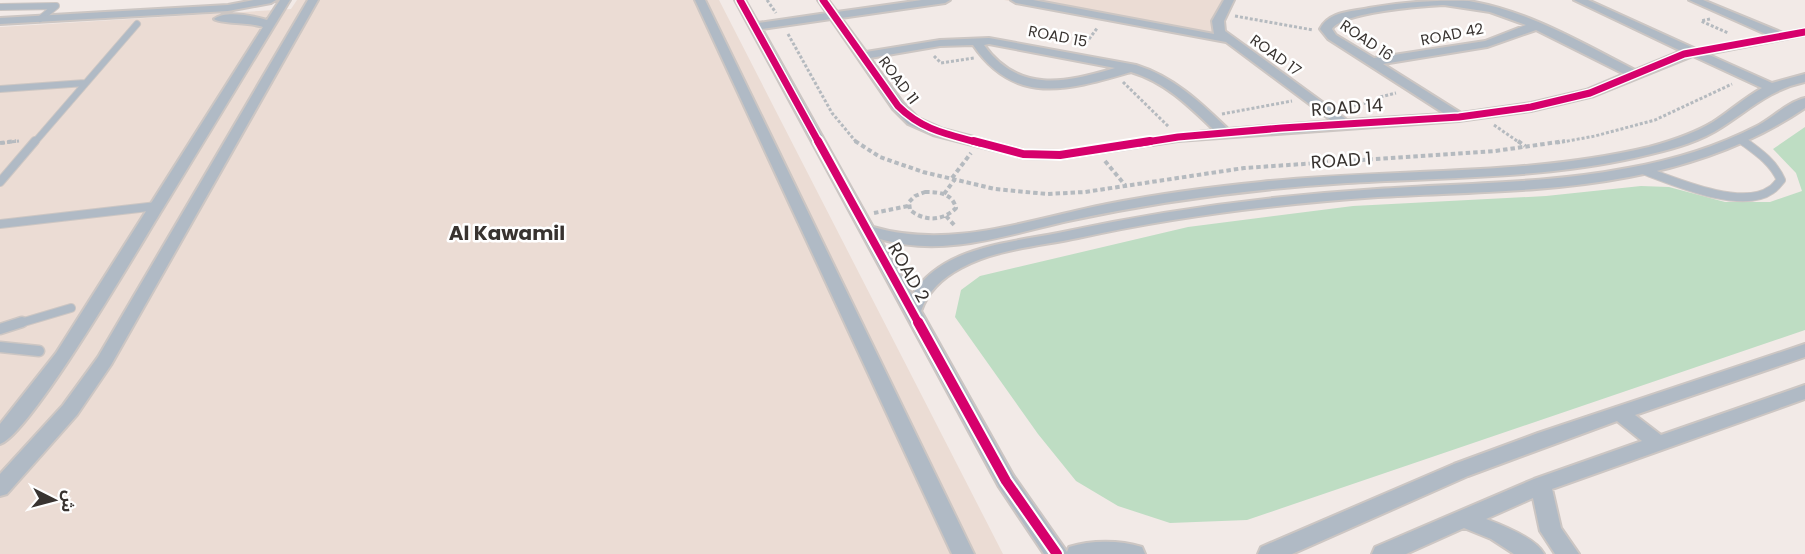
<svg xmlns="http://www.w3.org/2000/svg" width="1805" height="554" font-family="Poppins,'Noto Sans Arabic',sans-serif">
  <rect width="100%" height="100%" fill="#f2eae7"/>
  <!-- built -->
  <path fill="#ebdcd4" d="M 297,0 L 719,0 L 1003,554 L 0,554 L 0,27 L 291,9 Z
    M 1004,0 L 1235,0 L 1223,24 L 1229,42 Z"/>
  <!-- green -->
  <path fill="#beddc3" d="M 1805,127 L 1805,330 L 1247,520 L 1170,523 L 1118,506 L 1076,481 L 1038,434 L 955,317 L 961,290 L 980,276 L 1188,227 L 1353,206 L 1546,196 L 1641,186 L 1669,187 L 1725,202 L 1770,202 L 1802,191 L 1796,173 L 1773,149 Z"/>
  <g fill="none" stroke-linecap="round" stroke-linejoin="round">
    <!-- lane-far2 casing -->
    <g stroke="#ccc6c3" stroke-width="8">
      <path id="lane-far2" d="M 0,7 L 56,6 L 40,19
        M 0,89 L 85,83
        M 1741,140 L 1745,143
        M 34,143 L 137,24"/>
    </g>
    <!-- lane-far1 casing -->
    <g stroke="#ccc6c3" stroke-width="10">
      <path id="lane-far1" d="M 1643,170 C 1673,181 1742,211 1771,190 C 1775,188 1778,183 1781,180 C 1773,162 1758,152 1743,141
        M 0,182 L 35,141
        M 0,224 L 157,206
        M 17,324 L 71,308"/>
    </g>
    <!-- lane casing -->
    <g stroke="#ccc6c3" stroke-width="13">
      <path id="lane" d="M 0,329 L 22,322
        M 0,347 L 39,351"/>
    </g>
    <!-- street casing -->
    <g stroke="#ccc6c3" stroke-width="4">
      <path id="street" d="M 254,0 L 276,0 L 271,3 L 228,11 L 0,24 L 0,18 L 228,5 Z
        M 280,0 L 290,0 C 247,70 205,140 162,210 C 139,247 30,435 0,444 L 0,424 L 56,353 L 263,27 C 249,22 221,24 214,19 C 226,10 253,16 267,20 Z
        M 308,0 L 318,0 L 111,365 L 77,415 L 7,494 L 0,496 L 0,474 L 63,405 L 98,357 Z
        M 695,0 L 705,0 L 974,554 L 952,554 Z
        M 735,0 L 745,0 L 758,23 L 827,13 L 818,0 L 828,0 L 837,12 L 922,0 L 950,0 L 945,3 L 841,18 L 866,52 L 940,40 L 989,38 L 1136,65 C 1174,77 1200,102 1228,129 L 1332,121 L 1226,42 L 1016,3 L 1011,0 L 1033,0 L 1214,34 L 1212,21 L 1224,0 L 1234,0 L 1224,21 L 1225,31 L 1347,120 L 1445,114 L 1328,39 L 1320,29 C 1329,11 1351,12 1369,8 C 1401,2 1436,0 1469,1 C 1529,11 1582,43 1635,70 L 1681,51 L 1574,0 L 1588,0 L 1696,49 L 1770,36 L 1689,0 L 1703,0 L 1783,33 L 1805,29 L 1805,35 L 1707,54 L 1772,83 L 1805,74 L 1805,82 C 1771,89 1750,109 1722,127 C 1701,141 1676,148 1651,154 C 1552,179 1448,177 1347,183 C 1253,189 1160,201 1068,221 C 1007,235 943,258 880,239 L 912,295 C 942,247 1007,243 1058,233 C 1163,210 1269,196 1377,189 C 1461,183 1545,184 1628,168 C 1673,160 1716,147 1757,126 C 1772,118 1788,102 1805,98 L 1805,108 C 1752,144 1692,165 1629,177 C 1546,193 1461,192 1378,197 C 1277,204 1177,216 1078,238 C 1040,246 996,249 961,268 C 942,278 928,291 921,311 L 1013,475 L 1067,552 L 1069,547 C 1091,540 1120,540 1142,547 L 1145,554 L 1044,554 L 999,487 ZM 1444,5 L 1490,12 L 1526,25 L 1485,41 L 1374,58 L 1336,35 L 1332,29 C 1342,12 1423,6 1444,5 ZM 831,19 L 893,109 L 908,124 L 933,135 L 1023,158 L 1060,159 L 1178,141 L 1459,121 L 1531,111 L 1594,96 L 1693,56 L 1762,88 C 1744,98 1730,111 1713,122 C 1693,134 1671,141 1649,147 C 1523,177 1390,168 1261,182 C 1210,187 1158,194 1107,204 C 1030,219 952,250 873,227 L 762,29 ZM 1536,30 L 1624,74 L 1586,90 L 1531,103 L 1461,113 L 1383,64 L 1487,47 ZM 989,44 L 1115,68 C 1065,83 1018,93 984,45 ZM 973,45 C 1015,107 1069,90 1131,72 C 1165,82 1189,106 1214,130 L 1060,151 L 1023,150 L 943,129 L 918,118 L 903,103 L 870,58 L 940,46 Z
        M 1805,344 L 1805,357 L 1635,415 L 1661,435 L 1805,385 L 1805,399 L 1552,489 L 1561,528 L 1579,554 L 1555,554 L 1540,531 L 1533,498 L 1486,519 C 1502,525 1536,538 1544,554 L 1514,554 L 1491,539 L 1464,528 L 1406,554 L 1372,554 L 1375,547 L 1534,479 L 1642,441 L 1617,421 L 1468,476 L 1292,554 L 1258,554 L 1261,547 L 1454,464 L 1538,433 Z"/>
    </g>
    <!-- path-far1 -->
    <path stroke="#b5babf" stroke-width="3" stroke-dasharray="3 2" stroke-linecap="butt" d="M 767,0 L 776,13
      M 1235,16 L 1313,30
      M 1710,19 L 1701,21 L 1728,33
      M 788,34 L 832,113 L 857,143
      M 1083,47 L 1098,27
      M 934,56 L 941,63 L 974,58
      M 1123,82 L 1169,127
      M 1344,107 L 1379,101 L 1380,97 L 1396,93
      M 1222,114 L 1292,101
      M 1494,125 L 1520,143
      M 2,143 L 19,141
      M 1557,143 L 1595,136 L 1655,120 L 1732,84"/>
    <!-- path -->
    <path stroke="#b5babf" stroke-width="4" stroke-dasharray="4.5 3" stroke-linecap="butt" d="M 855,141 L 880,157 L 923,172 L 995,189 L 1047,194 L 1085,192 L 1244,168 L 1495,151 L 1565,141
      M 1518,141 L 1525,146
      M 0,143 L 16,141
      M 1105,161 L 1125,185
      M 952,178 L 971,153
      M 925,192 C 939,192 952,193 956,208 C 943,221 925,222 910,210 L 909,202 L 915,196 Z
      M 944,194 L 955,179
      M 874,213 L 908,206
      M 946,216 L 956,227"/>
    <!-- lane-far2 -->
    <use href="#lane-far2" stroke="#b0bac5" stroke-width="6"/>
    <!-- lane-far1 -->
    <use href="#lane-far1" stroke="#b0bac5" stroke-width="8"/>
    <!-- lane -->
    <use href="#lane" stroke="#b0bac5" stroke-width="10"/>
    <!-- street -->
    <use href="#street" fill="#b0bac5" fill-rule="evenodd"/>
    <!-- cycleway-far2 casing -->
    <g stroke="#fff" stroke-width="10">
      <path id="cycleway-far2" d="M 740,0 L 819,143
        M 823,0 L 898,106 C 922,130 947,134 980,143
        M 1140,143 L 1178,137 L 1282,128 L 1459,117 L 1531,107 L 1590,93 L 1684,54 L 1805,32"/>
    </g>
    <!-- cycleway-far1 casing -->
    <g stroke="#fff" stroke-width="12">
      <path id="cycleway-far1" d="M 818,141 L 919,324
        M 974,141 L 1023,154 L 1060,155 L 1150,141"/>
    </g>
    <!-- cycleway casing -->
    <g stroke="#fff" stroke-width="14">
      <path id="cycleway" d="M 918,322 L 1006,481 L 1057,554"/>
    </g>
    <!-- cycleway-far2 -->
    <use href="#cycleway-far2" stroke="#d6006c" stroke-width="7"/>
    <!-- cycleway-far1 -->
    <use href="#cycleway-far1" stroke="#d6006c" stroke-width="8"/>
    <!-- cycleway -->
    <use href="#cycleway" stroke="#d6006c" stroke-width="10"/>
  </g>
  <g text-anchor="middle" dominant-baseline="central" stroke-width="5" stroke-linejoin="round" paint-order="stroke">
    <!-- far-street labels -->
    <g font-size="15" fill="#383330" stroke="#fff">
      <text transform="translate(1452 34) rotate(-11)">ROAD 42</text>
      <text transform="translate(1058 36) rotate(11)">ROAD 15</text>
      <text transform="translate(1367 40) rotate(34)">ROAD 16</text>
      <text transform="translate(1276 55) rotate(36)">ROAD 17</text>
      <text transform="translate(899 80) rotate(53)">ROAD 11</text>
    </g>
    <!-- street labels -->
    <g font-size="18" fill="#383330" stroke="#fff">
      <text transform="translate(1347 107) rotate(-4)">ROAD 14</text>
      <text transform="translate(1341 160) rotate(-4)">ROAD 1</text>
      <text transform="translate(909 272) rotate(61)">ROAD 2</text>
    </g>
    <!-- neighbourhood labels -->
    <g font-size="20" font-weight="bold" fill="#383330" stroke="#fff">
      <text x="507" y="233">Al Kawamil</text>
    </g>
  </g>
  <!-- north arrow -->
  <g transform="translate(54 500) rotate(96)" stroke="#ffffff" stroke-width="4.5" paint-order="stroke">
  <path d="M0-4.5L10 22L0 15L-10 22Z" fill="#383330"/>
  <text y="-9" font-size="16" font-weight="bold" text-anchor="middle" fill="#383330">ش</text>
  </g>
</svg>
